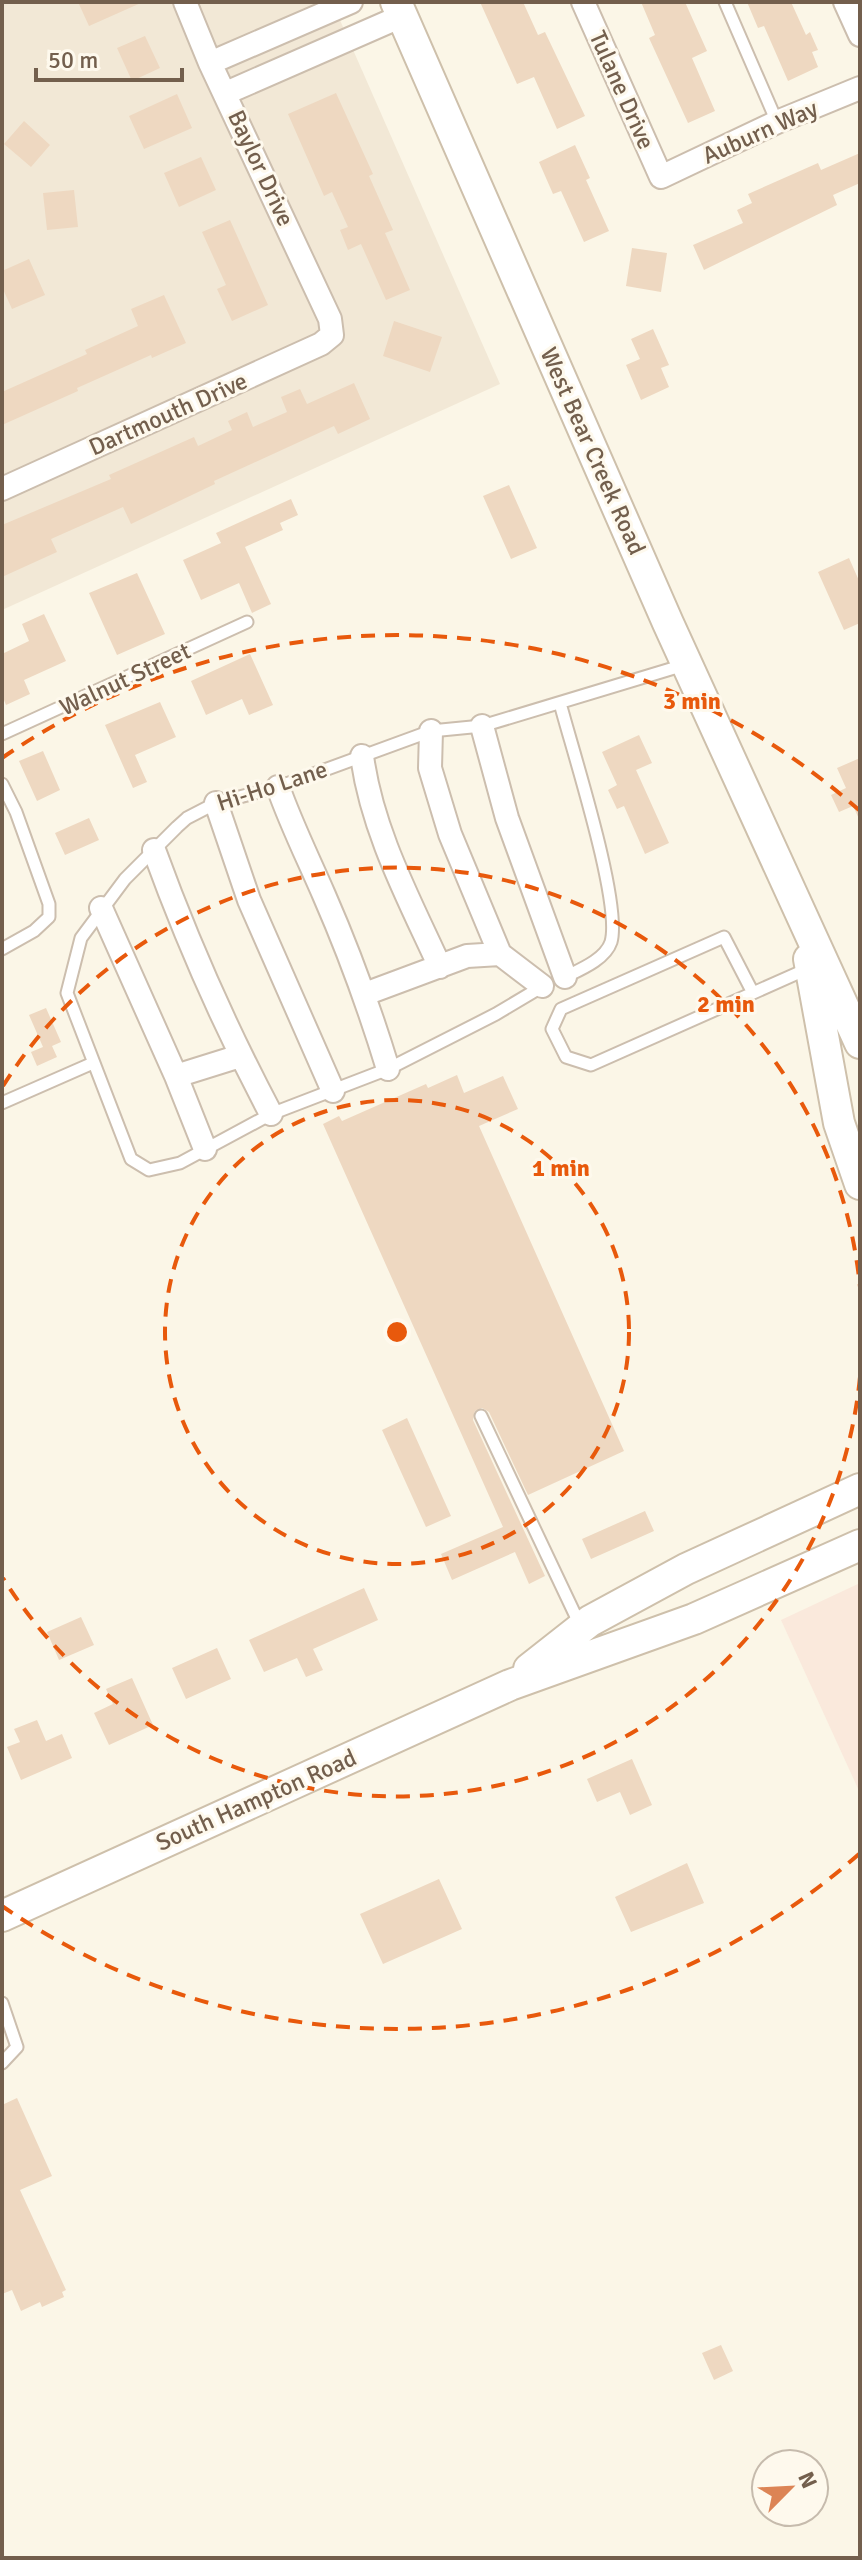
<svg xmlns="http://www.w3.org/2000/svg" width="862" height="2560" font-family="Signika,sans-serif">
  <rect width="100%" height="100%" fill="#fbf6e7"/>
  <!-- residential -->
  <path fill="#f2e8d6" d="M 2,2 L 332,2 L 500,384 L 2,610 Z"/>
  <!-- commercial -->
  <path fill="#fae9dc" d="M 860,1583 L 860,1793 L 781,1620 Z"/>
  <!-- building -->
  <path fill="#eed8c1" d="M 78,2 L 143,2 L 89,26 Z
    M 480,2 L 523,2 L 538,35 L 545,32 L 585,116 L 557,129 L 534,77 L 517,84 Z
    M 641,2 L 685,2 L 707,51 L 692,58 L 715,111 L 688,123 L 649,38 L 655,35 Z
    M 747,2 L 791,2 L 806,35 L 810,32 L 818,50 L 812,52 L 818,67 L 788,81 L 764,26 L 758,28 Z
    M 145,36 L 160,68 L 132,81 L 117,48 Z
    M 336,93 L 373,174 L 369,176 L 393,230 L 385,233 L 410,290 L 386,300 L 361,244 L 348,250 L 340,230 L 348,227 L 332,192 L 324,196 L 288,114 Z
    M 177,94 L 192,128 L 144,149 L 129,116 Z
    M 24,121 L 50,145 L 31,167 L 4,144 Z
    M 575,145 L 590,178 L 586,180 L 609,231 L 584,242 L 561,191 L 553,194 L 539,162 Z
    M 860,153 L 860,183 L 833,195 L 837,205 L 704,270 L 693,245 L 743,223 L 737,210 L 752,203 L 748,194 L 818,163 L 821,170 Z
    M 201,157 L 216,190 L 179,207 L 164,173 Z
    M 74,190 L 78,227 L 47,230 L 43,193 Z
    M 230,220 L 268,305 L 232,321 L 217,289 L 226,285 L 202,232 Z
    M 632,248 L 667,253 L 661,292 L 626,286 Z
    M 29,259 L 45,295 L 12,309 L 2,287 L 2,271 Z
    M 164,295 L 186,343 L 152,358 L 151,355 L 77,388 L 78,391 L 2,425 L 2,392 L 87,354 L 85,350 L 138,326 L 131,309 Z
    M 394,321 L 442,337 L 430,372 L 383,356 Z
    M 653,329 L 669,365 L 661,368 L 669,387 L 641,400 L 626,365 L 640,359 L 631,339 Z
    M 354,383 L 370,419 L 338,434 L 334,426 L 214,481 L 215,484 L 131,524 L 123,507 L 51,539 L 57,552 L 2,577 L 2,525 L 111,479 L 109,475 L 194,437 L 198,446 L 232,430 L 228,421 L 247,412 L 253,427 L 287,412 L 281,397 L 300,389 L 307,404 Z
    M 509,485 L 537,548 L 511,559 L 483,496 Z
    M 291,499 L 298,515 L 280,523 L 283,530 L 245,547 L 271,604 L 252,613 L 239,583 L 201,600 L 183,560 L 221,543 L 216,533 Z
    M 849,558 L 860,583 L 860,623 L 844,630 L 818,572 Z
    M 137,573 L 165,634 L 117,655 L 89,593 Z
    M 44,614 L 66,661 L 24,680 L 30,694 L 6,705 L 2,695 L 2,654 L 29,641 L 22,624 Z
    M 250,654 L 273,705 L 249,715 L 242,699 L 206,715 L 191,681 Z
    M 160,702 L 176,737 L 135,755 L 147,782 L 133,788 L 105,725 Z
    M 639,735 L 652,763 L 636,770 L 669,843 L 645,854 L 624,806 L 617,809 L 608,790 L 617,785 L 602,752 Z
    M 43,751 L 60,790 L 37,801 L 19,761 Z
    M 860,758 L 860,821 L 853,806 L 839,812 L 831,795 L 846,788 L 837,768 Z
    M 89,818 L 99,840 L 65,855 L 55,833 Z
    M 46,1008 L 61,1042 L 52,1046 L 57,1057 L 37,1066 L 31,1052 L 43,1047 L 29,1015 Z
    M 457,1075 L 464,1093 L 503,1076 L 518,1109 L 479,1126 L 624,1451 L 528,1495 L 489,1412 L 482,1408 L 475,1411 L 473,1420 L 545,1576 L 529,1584 L 515,1552 L 452,1580 L 441,1554 L 503,1527 L 323,1124 L 339,1116 L 342,1121 L 426,1084 L 428,1088 Z
    M 407,1418 L 451,1516 L 426,1527 L 382,1430 Z
    M 645,1511 L 654,1531 L 591,1559 L 582,1539 Z
    M 364,1588 L 378,1620 L 313,1649 L 323,1670 L 306,1677 L 297,1658 L 264,1672 L 249,1640 Z
    M 81,1617 L 94,1645 L 59,1660 L 47,1632 Z
    M 217,1648 L 231,1679 L 186,1699 L 172,1668 Z
    M 132,1678 L 153,1725 L 109,1745 L 94,1713 L 113,1704 L 106,1689 Z
    M 37,1720 L 46,1741 L 62,1734 L 72,1758 L 21,1780 L 7,1747 L 20,1742 L 14,1729 Z
    M 632,1759 L 652,1805 L 630,1815 L 620,1792 L 597,1802 L 587,1779 Z
    M 687,1863 L 704,1903 L 631,1932 L 615,1897 Z
    M 439,1879 L 462,1929 L 383,1964 L 360,1914 Z
    M 17,2098 L 52,2176 L 20,2190 L 66,2290 L 62,2292 L 64,2297 L 42,2307 L 40,2302 L 21,2311 L 12,2290 L 2,2294 L 2,2105 Z
    M 721,2345 L 733,2371 L 714,2380 L 702,2353 Z"/>
  <g fill="none" stroke-linecap="round" stroke-linejoin="round">
    <!-- service casing -->
    <g stroke="#ccbeae" stroke-width="15">
      <path id="service" d="M 725,2 L 777,122
        M 560,703 C 572,749 622,903 611,942 C 605,960 579,970 563,978
        M 2,734 L 247,622
        M 2,784 L 16,812 L 49,904 L 49,917 L 34,931 L 2,949
        M 543,986 L 496,1014 L 388,1069 L 271,1114 L 180,1163 L 149,1170 L 131,1159 L 67,993 L 81,938 L 125,879 L 177,827 L 187,818 L 216,803 L 278,787 L 431,731 L 482,726 L 684,665
        M 753,993 L 724,937 L 561,1009 L 552,1029 L 566,1057 L 591,1065 L 807,969
        M 2,1103 L 93,1063
        M 481,1416 L 580,1625
        M 2,2003 L 17,2047 L 2,2063"/>
    </g>
    <!-- minor casing -->
    <g stroke="#ccbeae" stroke-width="26">
      <path id="minor" d="M 583,2 L 661,177 L 777,122 L 860,88
        M 845,2 L 860,35
        M 210,63 L 351,2
        M 226,93 L 402,16
        M 2,489 L 321,344 L 332,335 L 330,319 L 210,63 L 185,2
        M 482,726 L 507,818 L 565,977
        M 431,731 L 430,768 L 450,834 L 500,954 L 542,986
        M 362,756 C 372,831 409,899 440,967
        M 278,787 C 291,824 308,858 324,895 C 349,952 370,1010 388,1069
        M 216,803 L 249,900 L 333,1091
        M 154,850 C 187,941 226,1029 271,1114
        M 101,908 L 176,1076 L 205,1149
        M 365,994 L 467,956 L 500,954
        M 176,1076 L 240,1056"/>
    </g>
    <!-- secondary casing -->
    <g stroke="#cec0ab" stroke-width="34">
      <path id="secondary" d="M 396,2 L 668,623 L 860,1043
        M 809,959 L 839,1123 L 860,1184
        M 529,1669 L 590,1621 L 686,1569 L 860,1489
        M 2,1916 L 510,1685 L 694,1619 L 860,1545"/>
    </g>
    <!-- service -->
    <use href="#service" stroke="#fff" stroke-width="11"/>
    <!-- minor -->
    <use href="#minor" stroke="#fff" stroke-width="22"/>
    <!-- secondary -->
    <use href="#secondary" stroke="#fff" stroke-width="30"/>
  </g>
  <!-- distance rings -->
  <g fill="none" stroke="#e8590c" stroke-width="4" stroke-dasharray="14 10">
    <circle cx="397" cy="1332" r="232"/>
    <path d="M860 1377A465 465 0 0 1 3 1578M3 1086A465 465 0 0 1 860 1287"/>
    <path d="M859 1854A697 697 0 0 1 2 1906M2 758A697 697 0 0 1 859 810"/>
  </g>
  <g text-anchor="middle" dominant-baseline="central" stroke-width="6" stroke-linejoin="round" paint-order="stroke">
    <!-- street labels -->
    <g font-size="24" fill="#735f4d" stroke="#fef9ed">
      <text transform="translate(622 90) rotate(66)">Tulane Drive</text>
      <text transform="translate(760 132) rotate(-24)">Auburn Way</text>
      <text transform="translate(261 168) rotate(65)">Baylor Drive</text>
      <text transform="translate(168 414) rotate(-24)">Dartmouth Drive</text>
      <text transform="translate(593 451) rotate(66)">West Bear Creek Road</text>
      <text transform="translate(125 679) rotate(-25)">Walnut Street</text>
      <text transform="translate(272 786) rotate(-18)">Hi-Ho Lane</text>
      <text transform="translate(256 1800) rotate(-24)">South Hampton Road</text>
    </g>
  </g>
  <circle cx="397" cy="1332" r="12" fill="#e8590c" stroke="#fef9ed" stroke-width="4"/>
  <g font-size="24" text-anchor="middle" font-weight="bold" fill="#e8590c" stroke="#fef9ed" stroke-width="6" stroke-linejoin="round" paint-order="stroke">
    <text x="692" y="709">3 min</text>
    <text x="726" y="1012">2 min</text>
    <text x="561" y="1176">1 min</text>
  </g>
  <!-- border -->
  <rect width="862" height="2560" fill="none" stroke="#735f4d" stroke-width="8"/>
  <!-- north arrow -->
  <g transform="translate(790 2488) rotate(66)"><circle r="38" fill="#fef9ed" stroke="#c6bbad" stroke-width="2"/>
  <path d="M0-6L14 30L0 20L-14 30Z" fill="#dc8455"/>
  <text y="-12" font-size="22" font-weight="bold" text-anchor="middle" fill="#735f4d">N</text>
  </g>
  <!-- scale -->
  <path d="M36 68v12h146v-12" fill="none" stroke="#735f4d" stroke-width="4"/>
  <text x="48" y="68" font-size="24" fill="#735f4d" stroke="#fef9ed" stroke-width="6" paint-order="stroke">50 m</text>
</svg>
